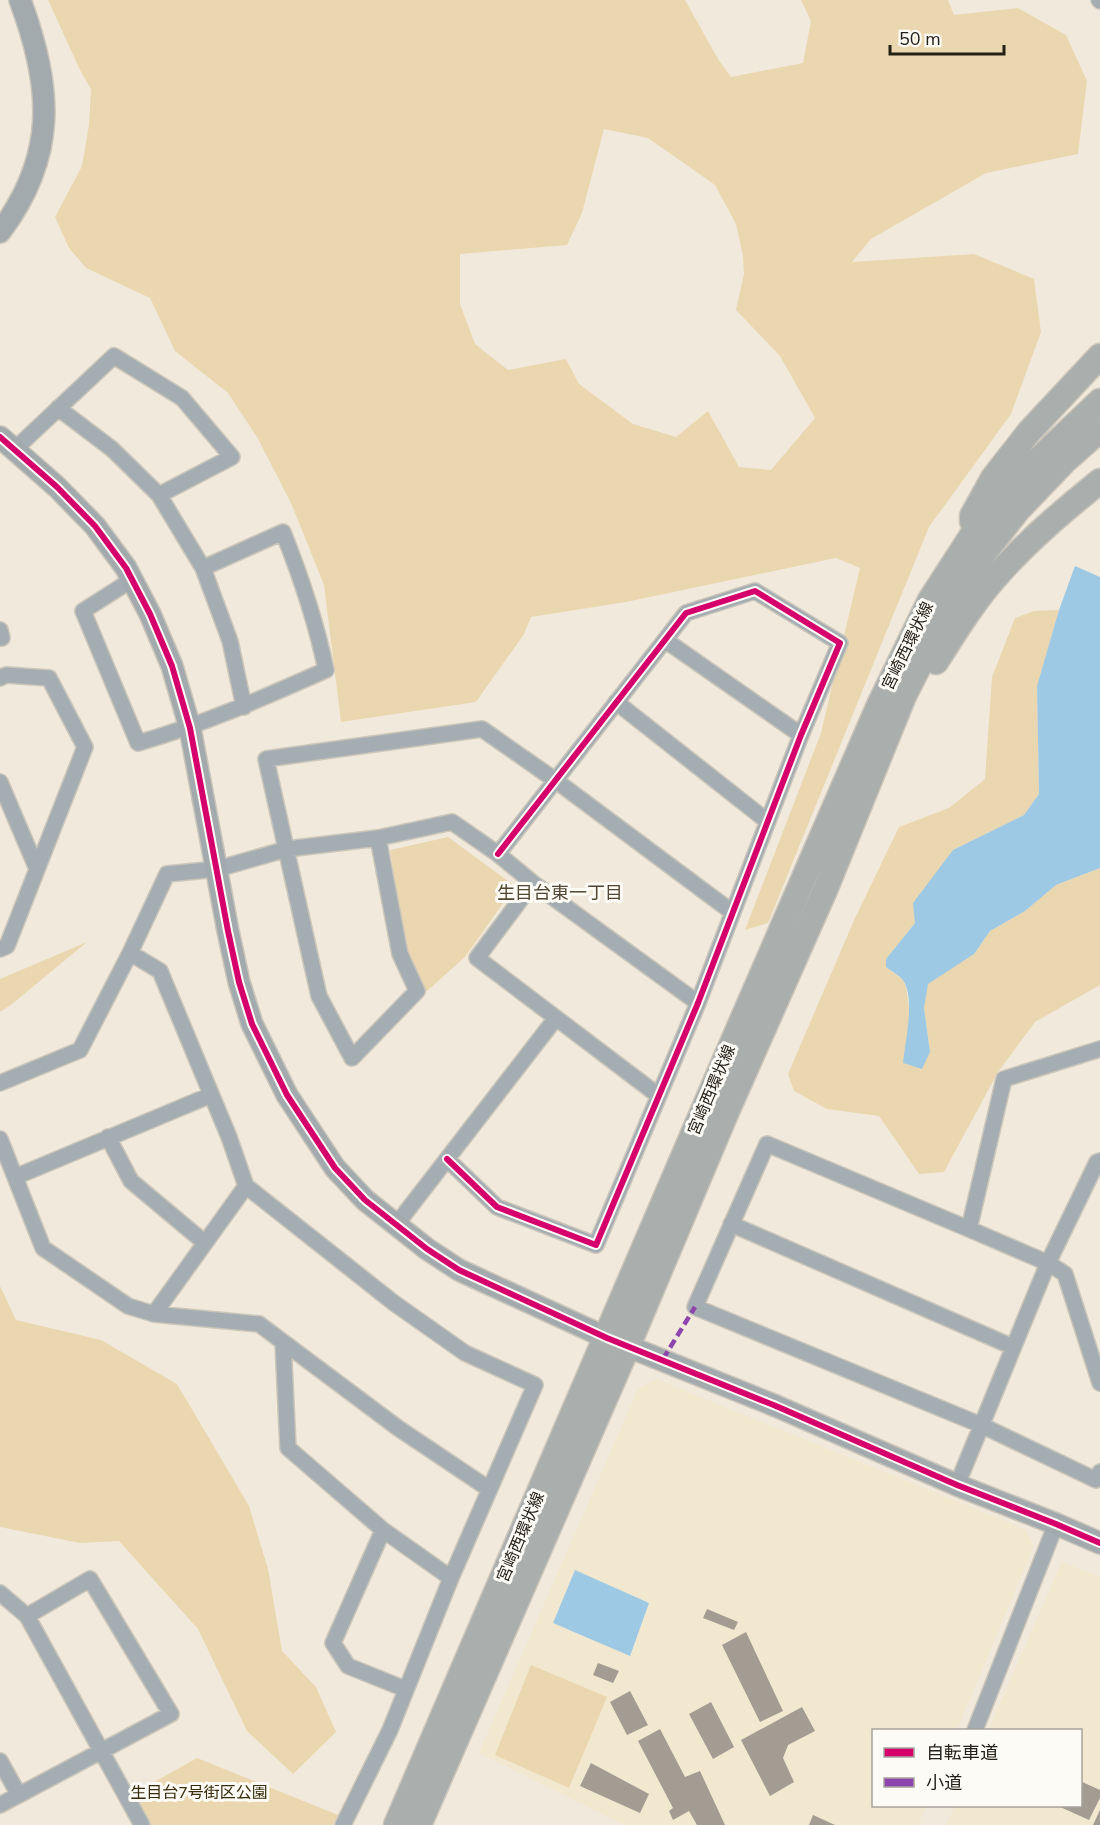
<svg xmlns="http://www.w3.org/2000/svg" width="1100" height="1825" font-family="'Nunito Sans','Noto Sans JP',sans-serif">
  <rect width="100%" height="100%" fill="#f1eadc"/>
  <!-- built -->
  <path fill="#f2e7cf" d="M 656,1379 L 1025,1529 L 1034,1546 L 957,1730 L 874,1730 L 874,1806 L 926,1806 L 918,1825 L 625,1825 L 479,1753 L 638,1389 Z
    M 1062,1562 L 1100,1577 L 1100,1825 L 946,1825 L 955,1806 L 1080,1806 L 1080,1730 L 988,1730 Z"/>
  <!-- green -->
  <path fill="#ead7af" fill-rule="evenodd" d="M 48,0 L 685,0 L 718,59 L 731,77 L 803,63 L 811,21 L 801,0 L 948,0 L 954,15 L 1018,8 L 1066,35 L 1087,81 L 1078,154 L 986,173 L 871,239 L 852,262 L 974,254 L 1034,279 L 1041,332 L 1011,414 L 929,527 L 768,923 L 745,930 L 821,733 L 860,568 L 836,558 L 626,602 L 531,617 L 524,634 L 476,702 L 341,722 L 324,585 L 291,503 L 257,437 L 228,393 L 175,351 L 150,298 L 86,268 L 69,248 L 55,217 L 82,166 L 89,125 L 91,89 L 80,70 ZM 604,129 L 648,138 L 715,185 L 736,224 L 743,256 L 744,274 L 736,310 L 780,356 L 815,418 L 771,470 L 739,467 L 708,411 L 676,437 L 633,424 L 579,384 L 566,359 L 508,370 L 475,344 L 460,304 L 460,254 L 567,245 L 582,213 Z
    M 1059,610 L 1037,687 L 1039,794 L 1024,815 L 953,850 L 915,923 L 886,959 L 886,967 L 903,980 L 906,987 L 909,1008 L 930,1052 L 924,1008 L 927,984 L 974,954 L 990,931 L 1025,911 L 1056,885 L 1100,868 L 1100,985 L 1035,1022 L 998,1072 L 944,1172 L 919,1174 L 879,1116 L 827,1109 L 794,1091 L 788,1074 L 855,918 L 899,827 L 949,808 L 985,779 L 992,677 L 1015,618 L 1034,611 Z
    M 448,837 L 512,884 L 511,892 L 465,957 L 427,991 L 423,989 L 406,952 L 390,850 Z
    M 87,942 L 12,1004 L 0,1012 L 0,979 Z
    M 0,1286 L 16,1320 L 101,1340 L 177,1384 L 249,1506 L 268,1569 L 282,1651 L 316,1687 L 336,1732 L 293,1774 L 247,1731 L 198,1629 L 119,1541 L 80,1543 L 0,1527 Z
    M 531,1665 L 607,1697 L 569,1788 L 495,1755 Z
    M 197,1758 L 338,1815 L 333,1825 L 150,1825 L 133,1794 Z"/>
  <!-- water -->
  <path fill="#9dc9e5" d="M 1075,566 L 1100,577 L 1100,868 L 1056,885 L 1025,911 L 990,931 L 974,954 L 928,984 L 924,1008 L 930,1052 L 922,1069 L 903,1063 C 905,1042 915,1001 904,982 C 901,976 892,972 886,967 L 886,959 L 915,923 L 913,903 L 953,850 L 1024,815 L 1039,794 L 1037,686 L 1059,610 Z
    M 575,1570 L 649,1603 L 630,1656 L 553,1623 Z"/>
  <!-- building -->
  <path fill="#a29c92" d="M 707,1609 L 738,1622 L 734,1630 L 703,1618 Z
    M 746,1632 L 783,1711 L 760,1722 L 722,1645 Z
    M 598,1663 L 619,1671 L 613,1683 L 593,1675 Z
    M 630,1691 L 648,1725 L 627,1735 L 610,1702 Z
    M 711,1702 L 734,1747 L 713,1759 L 689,1714 Z
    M 802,1707 L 815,1731 L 788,1745 L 783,1758 L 794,1782 L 770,1796 L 741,1740 Z
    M 660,1729 L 685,1777 L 700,1771 L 725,1825 L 697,1825 L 689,1811 L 673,1820 L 669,1811 L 673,1808 L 638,1741 Z
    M 591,1763 L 649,1794 L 640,1813 L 580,1786 Z
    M 1080,1781 L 1100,1790 L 1100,1798 L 1089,1820 L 1058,1806 L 1080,1806 Z
    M 1100,1810 L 1100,1825 L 1093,1825 Z
    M 813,1815 L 835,1825 L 809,1825 Z"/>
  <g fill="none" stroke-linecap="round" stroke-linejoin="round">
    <!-- street casing -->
    <g stroke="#cbc5ba" stroke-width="18">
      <path id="street" d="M 1099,0 L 1100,1
        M 58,408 L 112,449 L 159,495 L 203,568 L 230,641 L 244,707
        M 14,450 L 114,356 L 182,398 L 232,457 L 159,495
        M 133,579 L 83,611 L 138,743 C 204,724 263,698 326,670 C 316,622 301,577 283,532 L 203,568
        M 0,630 L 2,638
        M 665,640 L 801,735
        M 0,678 L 6,675 L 49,678 L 85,747 L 7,946 L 0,949
        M 616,702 L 767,821
        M 0,782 L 37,869
        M 378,838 L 400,954 L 417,991 L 352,1058 L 319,996 L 266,759 L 482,729 L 555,780 L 732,912
        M 533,883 L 477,958 L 659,1096
        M 130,953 L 160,971 L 229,1137 L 246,1186 L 394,1303 L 465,1353 L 535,1385 L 451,1578 L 390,1730 L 343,1825
        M 0,1083 L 80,1050 L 130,953 L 167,874 L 217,869 L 287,849 L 378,838 L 452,822 L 498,854 L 533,883 L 698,1003
        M 108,1137 L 131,1181 L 205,1243
        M 0,1139 L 43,1248 L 128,1306 L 154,1314 L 259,1324 L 398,1428 L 489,1489
        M 447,1159 L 497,1207 L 596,1245 L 698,1003 L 801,735 L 840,643 L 755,591 L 686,613 L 498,854
        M 15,1177 L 211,1095
        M 731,1224 L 1013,1347
        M 396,1225 L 556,1018
        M 969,1229 L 1004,1079 L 1100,1049
        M 154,1314 L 246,1186
        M 283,1342 L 288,1448 L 383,1530 L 451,1578
        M 1100,1383 L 1065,1274 L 1048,1263 L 969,1229 L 767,1144 L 695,1307 L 981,1425 L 1096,1480 L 1100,1472
        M 957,1485 L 1048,1263 L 1097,1162 L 1100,1161
        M 383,1530 L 333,1643 L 348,1666 L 405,1689
        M 0,1593 L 27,1616 L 142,1825
        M 975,1730 L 1056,1524
        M 0,1761 L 19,1795
        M 0,1805 L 171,1714 L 90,1579 L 27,1616"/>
    </g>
    <!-- secondary casing -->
    <g stroke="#cbc5ba" stroke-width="24">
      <path id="secondary" d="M 0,232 C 58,155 52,86 20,0
        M 0,437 L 57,487 L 95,526 L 126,568 L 150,614 L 172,666 L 190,728 L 228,931 L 239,982 L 252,1024 L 287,1095 L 335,1168 L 365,1200 L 427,1249 L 459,1270 L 607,1338 L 776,1406 L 957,1485 L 1056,1524 L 1100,1543"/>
    </g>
    <!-- primary casing -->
    <g stroke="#cbc5ba" stroke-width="27">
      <path id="primary" d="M 972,521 L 972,516 L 993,478 L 1029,432 L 1100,356
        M 936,662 C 954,634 972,604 994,579 C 1026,542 1063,511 1100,481
        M 396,1825 L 719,1073 L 879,705 L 930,600 L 972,535 L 1025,472 L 1100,401
        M 419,1825 L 628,1346 L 725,1116 L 826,888 L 904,696 L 945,615 L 982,556 L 1018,510 L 1065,461 L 1100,430"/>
    </g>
    <!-- street -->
    <use href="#street" stroke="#a4aeb2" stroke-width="15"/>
    <!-- secondary -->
    <use href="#secondary" stroke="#a2aaae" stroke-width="21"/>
    <!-- primary -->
    <use href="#primary" stroke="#aaaead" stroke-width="24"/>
    <!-- quiet -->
    <path stroke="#8e44ad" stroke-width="4.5" stroke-dasharray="9 4.5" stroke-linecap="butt" d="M 663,1359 L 695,1307"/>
    <!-- cycleway casing -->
    <g stroke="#fdfbf6" stroke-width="10">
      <path id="cycleway" d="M 0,437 L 57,487 L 95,526 L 126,568 L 150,614 L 172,666 L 190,728 L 228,931 L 239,982 L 252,1024 L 287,1095 L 335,1168 L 365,1200 L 427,1249 L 459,1270 L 607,1338 L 776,1406 L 957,1485 L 1056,1524 L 1100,1543
        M 447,1159 L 497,1207 L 596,1245 L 698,1003 L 801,735 L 840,643 L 755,591 L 686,613 L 498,854"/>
    </g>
    <!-- cycleway -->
    <use href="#cycleway" stroke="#d6006c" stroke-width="6"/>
  </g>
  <g text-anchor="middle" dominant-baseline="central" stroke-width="6" stroke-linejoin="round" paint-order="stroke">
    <!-- street labels -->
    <g font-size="16" fill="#252017" stroke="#fdfbf6">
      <text transform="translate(908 646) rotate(-64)">宮崎西環状線</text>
      <text transform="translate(712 1090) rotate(-67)">宮崎西環状線</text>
      <text transform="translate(521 1537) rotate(-67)">宮崎西環状線</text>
    </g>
    <!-- park labels -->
    <g font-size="16" fill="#382b0c" stroke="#fdfbf6">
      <text x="199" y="1793">生目台7号街区公園</text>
    </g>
    <!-- neighbourhood labels -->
    <g font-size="18" fill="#514733" stroke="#fdfbf6">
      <text x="560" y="893">生目台東一丁目</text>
    </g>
  </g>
  <!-- legend -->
  <rect x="872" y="1729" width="210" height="78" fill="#fdfbf6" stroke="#a7a39d" stroke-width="1.5"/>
  <rect x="884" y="1748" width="30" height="9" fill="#d6006c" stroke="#a7a39d" stroke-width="1.5"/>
  <text x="926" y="1759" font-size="18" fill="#252017">自転車道</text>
  <rect x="884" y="1778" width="30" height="9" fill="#8e44ad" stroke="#a7a39d" stroke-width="1.5"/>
  <text x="926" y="1789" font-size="18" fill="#252017">小道</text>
  <!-- scale -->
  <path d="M890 45v9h114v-9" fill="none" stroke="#252017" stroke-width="3"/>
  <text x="899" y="45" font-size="18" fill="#252017" stroke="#fdfbf6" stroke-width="4.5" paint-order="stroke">50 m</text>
</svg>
